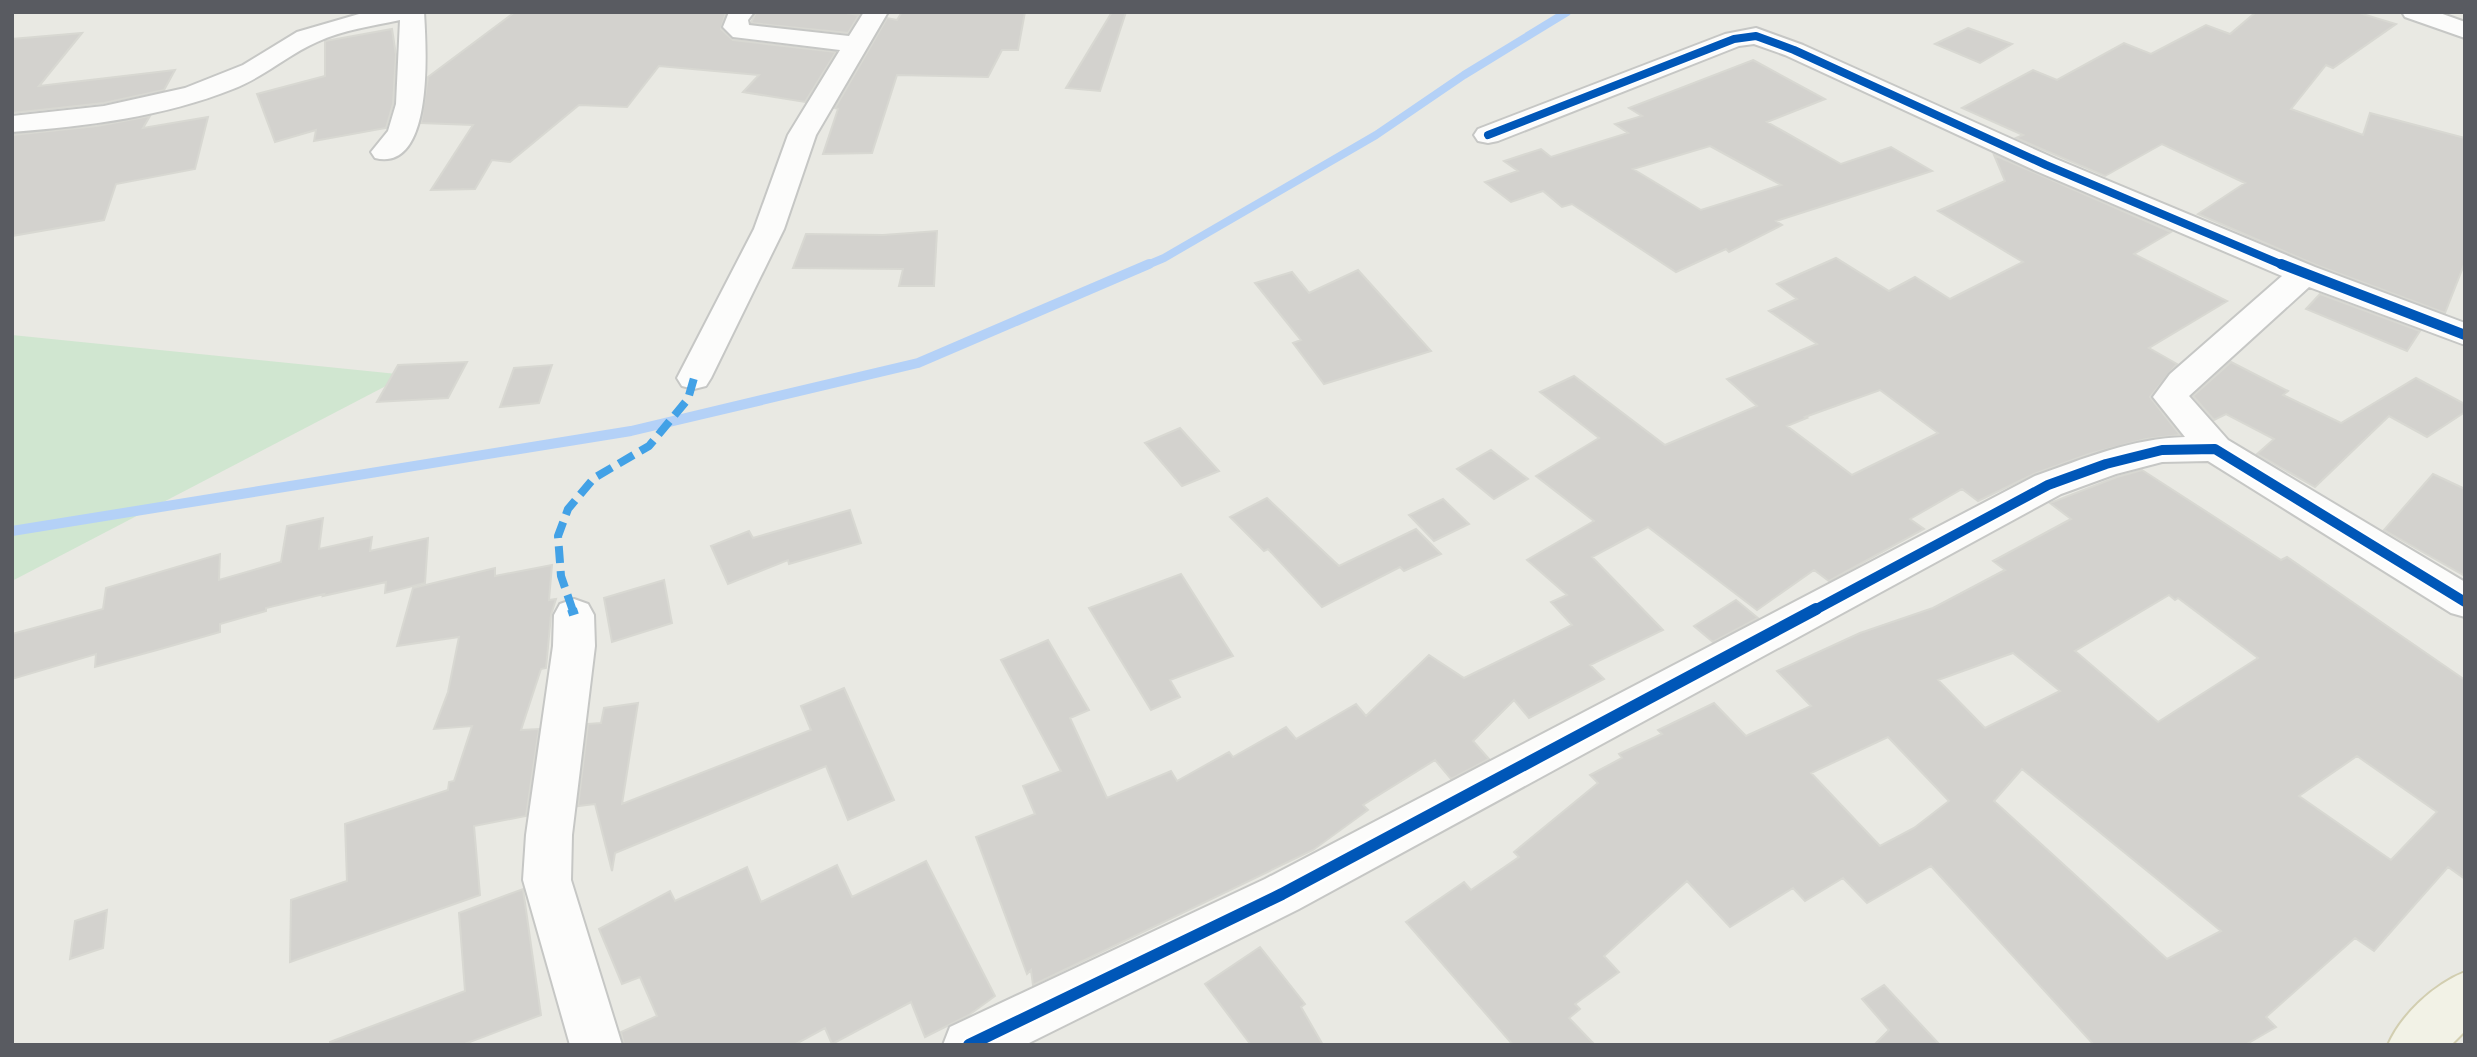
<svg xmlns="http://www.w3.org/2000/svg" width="2477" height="1057" font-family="'PT Sans Narrow',sans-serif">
  <rect width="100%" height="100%" fill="#e9e9e3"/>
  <!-- green -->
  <path fill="#d0e6d0" d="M 12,335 L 407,375 L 12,581 Z"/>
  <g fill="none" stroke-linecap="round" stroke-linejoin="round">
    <!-- stream-far1 -->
    <path stroke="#b4d1f7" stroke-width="8" d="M 1145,266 L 1164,258 L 1376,135 L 1464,75 L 1567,12"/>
    <!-- stream -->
    <path stroke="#b4d1f7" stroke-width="10" d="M 12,531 L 631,431 L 918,363 L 1149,264"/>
  </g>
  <!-- building -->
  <path fill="#d3d2ce" stroke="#d8d8d2" stroke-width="2" fill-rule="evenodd" d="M 515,12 L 726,12 L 721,29 L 733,40 L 836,52 L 805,102 L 743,92 L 759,75 L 659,66 L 627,107 L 579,105 L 510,162 L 492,160 L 475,189 L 431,190 L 473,125 L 421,123 L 428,77 Z
    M 756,12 L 839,12 L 859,15 L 848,33 L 751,23 Z
    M 902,12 L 1025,12 L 1018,50 L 1002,50 L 988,77 L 897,75 L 872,153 L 823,154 L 838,109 L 835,108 L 887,18 L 897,20 Z
    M 1112,12 L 1126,12 L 1100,91 L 1066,88 Z
    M 2256,12 L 2356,12 L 2396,24 L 2333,68 L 2326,65 L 2291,109 L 2363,135 L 2370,113 L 2465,138 L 2465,262 L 2445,313 L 2316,265 L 2198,214 L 2245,183 L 2162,144 L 2105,176 L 2016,138 L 2023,135 L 1962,108 L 2033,70 L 2057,80 L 2124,43 L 2151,54 L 2206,25 L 2230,34 Z
    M 1968,28 L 2012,44 L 1980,63 L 1935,44 Z
    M 392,29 L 396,55 L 393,104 L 386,128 L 314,141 L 316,130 L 275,142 L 257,94 L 325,76 L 325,41 Z
    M 82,33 L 39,86 L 175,70 L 164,90 L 104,103 L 12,113 L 12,39 Z
    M 1753,60 L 1825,99 L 1767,122 L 1841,164 L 1891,147 L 1932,171 L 1776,221 L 1782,225 L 1729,252 L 1726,249 L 1676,272 L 1572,204 L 1562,207 L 1543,191 L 1511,202 L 1485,182 L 1518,171 L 1504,161 L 1541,149 L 1551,157 L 1628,133 L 1615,124 L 1642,116 L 1629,108 ZM 1710,146 L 1781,185 L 1701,210 L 1633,169 Z
    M 150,116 L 143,128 L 208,117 L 195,169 L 116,184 L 104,220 L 12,236 L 12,135 L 97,126 Z
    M 1994,155 L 2171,232 L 2134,254 L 2227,301 L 2149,348 L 2177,364 L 2150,397 L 2180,435 L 2146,439 L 2089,454 L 2034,474 L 1978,501 L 1962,489 L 1910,519 L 1924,529 L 1829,581 L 1814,570 L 1757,610 L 1648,527 L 1592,557 L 1663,630 L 1590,665 L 1604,679 L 1529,718 L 1514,700 L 1473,741 L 1489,759 L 1451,779 L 1435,760 L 1363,805 L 1368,810 L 1313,850 L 1033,985 L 1031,970 L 1027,974 L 976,837 L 1035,814 L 1023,786 L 1061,771 L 1001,660 L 1048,640 L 1089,710 L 1070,718 L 1107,798 L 1171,771 L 1177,781 L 1229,752 L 1233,757 L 1286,727 L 1296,739 L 1356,704 L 1366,716 L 1429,655 L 1464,678 L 1572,625 L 1551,602 L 1567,595 L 1527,560 L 1594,521 L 1536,476 L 1599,438 L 1540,392 L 1574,376 L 1665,445 L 1757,406 L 1727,379 L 1817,344 L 1769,311 L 1797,299 L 1777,284 L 1836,258 L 1889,291 L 1915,277 L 1950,299 L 2023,262 L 1938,211 L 2005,181 ZM 1880,390 L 1938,433 L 1852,475 L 1787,426 L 1807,418 L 1805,417 Z
    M 937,231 L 934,286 L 899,286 L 903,269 L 793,268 L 806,234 L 883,235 Z
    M 1358,270 L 1431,351 L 1324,384 L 1293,343 L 1301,340 L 1255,283 L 1292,272 L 1309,293 Z
    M 2320,294 L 2420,331 L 2407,351 L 2306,309 Z
    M 467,362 L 448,398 L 377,402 L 398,365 Z
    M 2231,362 L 2288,391 L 2283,395 L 2341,423 L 2416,378 L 2465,404 L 2465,412 L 2427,437 L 2389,416 L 2315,487 L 2257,454 L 2274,439 L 2226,414 L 2214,420 L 2193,396 Z
    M 552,365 L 539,403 L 500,407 L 514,368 Z
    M 1180,428 L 1219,471 L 1182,486 L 1145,443 Z
    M 1491,450 L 1528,479 L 1494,499 L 1457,469 Z
    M 2142,470 L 2281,560 L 2287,557 L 2465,680 L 2465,879 L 2448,867 L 2374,951 L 2355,938 L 2266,1017 L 2276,1027 L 2245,1045 L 2094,1045 L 1931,866 L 1867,903 L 1843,878 L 1805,901 L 1793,888 L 1730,927 L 1687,881 L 1604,956 L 1619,972 L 1575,1004 L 1580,1009 L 1569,1018 L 1595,1045 L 1513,1045 L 1406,922 L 1464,882 L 1471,890 L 1519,857 L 1514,852 L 1598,783 L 1590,775 L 1622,758 L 1619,754 L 1662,734 L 1658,730 L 1714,703 L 1746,736 L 1811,706 L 1777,671 L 1860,633 L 1933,608 L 2005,570 L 1993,561 L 2071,519 L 2050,503 L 2117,477 ZM 2169,595 L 2175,600 L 2178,598 L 2258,658 L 2158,722 L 2075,651 ZM 2013,653 L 2060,691 L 1985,728 L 1938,680 ZM 1888,737 L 1949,801 L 1914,828 L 1880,846 L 1811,773 ZM 2357,756 L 2437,812 L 2391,860 L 2299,796 ZM 2022,769 L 2221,931 L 2167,959 L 1994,801 Z
    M 2433,474 L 2465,489 L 2465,576 L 2384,530 Z
    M 1267,498 L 1339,566 L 1416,529 L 1441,554 L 1404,571 L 1400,567 L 1322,607 L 1268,549 L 1264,551 L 1230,517 Z
    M 1443,499 L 1469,524 L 1434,541 L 1409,515 Z
    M 850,510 L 861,543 L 789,564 L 788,560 L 728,584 L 711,546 L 749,531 L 753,538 Z
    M 323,518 L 319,549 L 372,537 L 370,551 L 428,538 L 425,583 L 385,593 L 386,582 L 323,596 L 324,594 L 266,608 L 266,611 L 220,624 L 220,632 L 157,650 L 95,667 L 96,654 L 12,679 L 12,634 L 103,609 L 106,588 L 220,554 L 219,580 L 281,562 L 287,526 Z
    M 552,565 L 549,600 L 556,599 L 551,615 L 546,668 L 541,669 L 521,730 L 539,729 L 526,816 L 474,826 L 480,895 L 290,962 L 291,900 L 347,881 L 345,824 L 448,790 L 449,782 L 454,781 L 472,726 L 434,729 L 448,692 L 459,637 L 397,646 L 413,588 L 495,568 L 495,576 Z
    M 1181,574 L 1233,656 L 1170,680 L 1180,697 L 1151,710 L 1089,608 Z
    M 664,580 L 672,623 L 612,642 L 604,598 Z
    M 1736,600 L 1758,618 L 1713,642 L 1694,626 Z
    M 844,688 L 894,800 L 848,820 L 826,766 L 615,853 L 612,871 L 595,804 L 578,806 L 588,724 L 601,723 L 604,708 L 638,703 L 622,804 L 811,730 L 801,706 Z
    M 926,861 L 995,996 L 969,1015 L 925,1037 L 911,1002 L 832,1044 L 825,1028 L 794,1045 L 624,1045 L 621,1032 L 657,1016 L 640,977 L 622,984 L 599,929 L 670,891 L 675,901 L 747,867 L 761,902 L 837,865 L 852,897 Z
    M 523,889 L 541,1015 L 462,1045 L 330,1045 L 330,1042 L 465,991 L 459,913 Z
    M 107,910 L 103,948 L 70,959 L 75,921 Z
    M 1260,947 L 1305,1004 L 1301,1007 L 1323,1045 L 1251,1045 L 1205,984 Z
    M 1884,985 L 1940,1045 L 1874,1045 L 1889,1030 L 1862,999 Z"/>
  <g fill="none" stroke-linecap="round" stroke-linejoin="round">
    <!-- minor casing -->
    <g stroke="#c6c7c5" stroke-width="4">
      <path id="minor" d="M 366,12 L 424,12 C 426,45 435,173 375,158 L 371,152 L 388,131 L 396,104 L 400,20 C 372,26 343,30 317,42 C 287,55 266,76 233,89 C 163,117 87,126 12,132 L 12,116 L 104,106 L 185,88 L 243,65 L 297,32 Z
        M 729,12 L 754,12 L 748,20 L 749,25 L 849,36 L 864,12 L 888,12 L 816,135 L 784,229 L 711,378 L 706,386 L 694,389 L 682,386 L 677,378 L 754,229 L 788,135 L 840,50 L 733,37 L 723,27 Z
        M 2402,12 L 2437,12 L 2465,22 L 2465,38 L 2405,17 Z
        M 1756,28 L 1803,45 L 2056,159 L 2315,267 L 2465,323 L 2465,345 L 2309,287 L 2189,396 L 2228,440 L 2465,582 L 2465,617 L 2451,613 L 2208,461 L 2162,462 L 2116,474 L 2061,494 L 1299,909 L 1025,1045 L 943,1045 L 950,1027 L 1265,879 L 2035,476 C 2083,459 2133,438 2185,437 L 2153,397 L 2170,374 L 2282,276 L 2036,171 L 1785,55 L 1754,44 L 1739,46 L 1498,141 L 1488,143 L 1478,141 L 1474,135 L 1478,129 L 1725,34 Z
        M 574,599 L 588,604 L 594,615 L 595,646 L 572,835 L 571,880 L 622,1045 L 570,1045 L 523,880 L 526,835 L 553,646 L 554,615 L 560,604 Z"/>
    </g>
    <!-- major casing -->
    <g stroke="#d2ceb0" stroke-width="4">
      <path id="major" d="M 2465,972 L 2465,1031 L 2451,1045 L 2388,1045 C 2401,1015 2434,984 2465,972 Z"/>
    </g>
    <!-- minor -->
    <use href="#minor" fill="#fcfcfb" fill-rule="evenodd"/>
    <!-- major -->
    <use href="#major" fill="#f2f2e6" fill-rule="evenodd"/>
    <!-- quiet-far1 -->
    <path stroke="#42a1e6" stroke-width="8" stroke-dasharray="17 8" stroke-linecap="butt" d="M 573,611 L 561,576 L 558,536 L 568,509 L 594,478 L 649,446 L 688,399 L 694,378"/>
    <!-- quiet -->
    <path stroke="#42a1e6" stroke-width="10" stroke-dasharray="21 10" stroke-linecap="butt" d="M 572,609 L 574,615"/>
    <!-- cycleway-far2 casing -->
    <g stroke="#fff" stroke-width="11">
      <path id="cycleway-far2" d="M 1488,135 L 1734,39 L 1756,36 L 1794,50 L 2046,165 L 2285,266"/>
    </g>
    <!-- cycleway-far1 casing -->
    <g stroke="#fff" stroke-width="14">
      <path id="cycleway-far1" d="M 2281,264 L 2465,335
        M 1813,611 L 2048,485 L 2106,464 L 2162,450 L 2215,449 L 2465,602"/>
    </g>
    <!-- cycleway casing -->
    <g stroke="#fff" stroke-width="17">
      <path id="cycleway" d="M 969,1045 L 1282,894 L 1816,609"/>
    </g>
    <!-- cycleway-far2 -->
    <use href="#cycleway-far2" stroke="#0057b8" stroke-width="8"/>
    <!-- cycleway-far1 -->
    <use href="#cycleway-far1" stroke="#0057b8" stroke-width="10"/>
    <!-- cycleway -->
    <use href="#cycleway" stroke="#0057b8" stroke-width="12"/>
  </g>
  <!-- border -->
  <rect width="2477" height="1057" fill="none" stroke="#595b61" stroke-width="28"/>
</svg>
